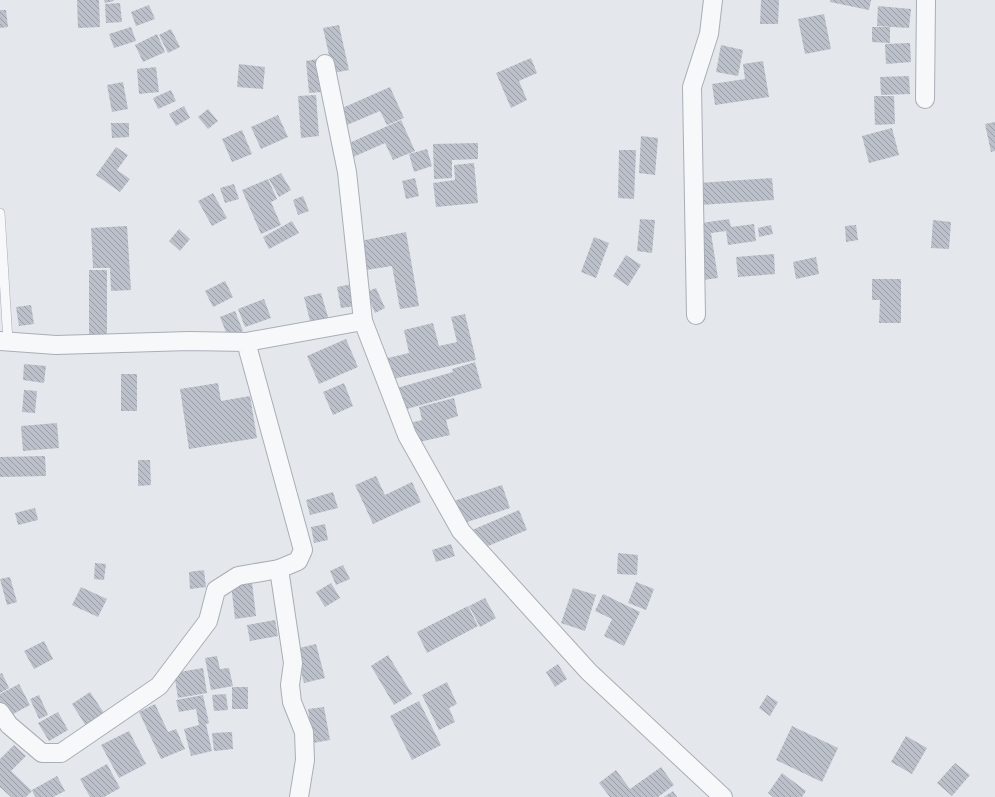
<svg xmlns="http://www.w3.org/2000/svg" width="995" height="797" viewBox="0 0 995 797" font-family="'Space Grotesk',sans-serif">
	<defs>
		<pattern id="building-back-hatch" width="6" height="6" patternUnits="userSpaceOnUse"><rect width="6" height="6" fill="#bbc0ca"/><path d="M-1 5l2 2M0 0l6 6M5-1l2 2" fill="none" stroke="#989da6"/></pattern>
	</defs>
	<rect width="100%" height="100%" fill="#e4e7ec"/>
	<!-- building -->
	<g fill="url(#building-back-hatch)">
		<polygon points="77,0 99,0 100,27 78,28"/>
		<polygon points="104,0 114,0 114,1 105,3"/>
		<polygon points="761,0 779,0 778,24 760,24"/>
		<polygon points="830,0 871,0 869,10 830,2"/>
		<polygon points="120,3 122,22 106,23 105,4"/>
		<polygon points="149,5 155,19 136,26 131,12"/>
		<polygon points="878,6 911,9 909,28 877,26"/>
		<polygon points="0,10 6,10 8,27 0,28"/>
		<polygon points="824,14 831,49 805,54 798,19"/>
		<polygon points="339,25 349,70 333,73 323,28"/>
		<polygon points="131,27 136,41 114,48 109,34"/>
		<polygon points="872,27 890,27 890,43 872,42"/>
		<polygon points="171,29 180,47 168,53 159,35"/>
		<polygon points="157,34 165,52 143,62 135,45"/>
		<polygon points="910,43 911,62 886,64 885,44"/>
		<polygon points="721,45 743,50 738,76 716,72"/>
		<polygon points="531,58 537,73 519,81 527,100 511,108 496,73"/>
		<polygon points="318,59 321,92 309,93 306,61"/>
		<polygon points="763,61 769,97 715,105 712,84 745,79 743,64"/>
		<polygon points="239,64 265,67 263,89 237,87"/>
		<polygon points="156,67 159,92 139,94 137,69"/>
		<polygon points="909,76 910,94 881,95 880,77"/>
		<polygon points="123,82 128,109 112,112 107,85"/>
		<polygon points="390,87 404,118 387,125 380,111 347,125 340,109"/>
		<polygon points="171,90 176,101 158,109 153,98"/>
		<polygon points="316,95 319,136 301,138 298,96"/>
		<polygon points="874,96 894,96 895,124 875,125"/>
		<polygon points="184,106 190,118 176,126 169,114"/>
		<polygon points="208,109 218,121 208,129 198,117"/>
		<polygon points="278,115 288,137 261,149 251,127"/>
		<polygon points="401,120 415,151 393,160 385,143 353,157 347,144"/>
		<polygon points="995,122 995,151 991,152 985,124"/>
		<polygon points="111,123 129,123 129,137 112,138"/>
		<polygon points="892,128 899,155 869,163 862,136"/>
		<polygon points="242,130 252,154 232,162 222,139"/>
		<polygon points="641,136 658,138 655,175 639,173"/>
		<polygon points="478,143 478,159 452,160 452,178 434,179 433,144"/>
		<polygon points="116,147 128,155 117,170 130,179 120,192 96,175"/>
		<polygon points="427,149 432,166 414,172 409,154"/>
		<polygon points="619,150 636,150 634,199 618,198"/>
		<polygon points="474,163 478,203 436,207 433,183 455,180 454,165"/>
		<polygon points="281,173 291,190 279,197 269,179"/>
		<polygon points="415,178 419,196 406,199 402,181"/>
		<polygon points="772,178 774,200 700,205 699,183"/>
		<polygon points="268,179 277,199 271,202 281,225 261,234 242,190"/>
		<polygon points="234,184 239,199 225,203 220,188"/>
		<polygon points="213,193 227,218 212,226 198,201"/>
		<polygon points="303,196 309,211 298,215 293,200"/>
		<polygon points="640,219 655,220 652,253 637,251"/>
		<polygon points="729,219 731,227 754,224 756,241 728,245 726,231 711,233 718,278 703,280 695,224"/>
		<polygon points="933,220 951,222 949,249 931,248"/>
		<polygon points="292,221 299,233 269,249 263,237"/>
		<polygon points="771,225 773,234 759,237 758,228"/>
		<polygon points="856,225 858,240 846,242 845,226"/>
		<polygon points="127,226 131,290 111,291 110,268 93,268 91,228"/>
		<polygon points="179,229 190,239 180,251 169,241"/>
		<polygon points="406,232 419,306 400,309 392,266 366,270 360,241"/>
		<polygon points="594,237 609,243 596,278 581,272"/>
		<polygon points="774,254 775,274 738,277 736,257"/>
		<polygon points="626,255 641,265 628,286 613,276"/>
		<polygon points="816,257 819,274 796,279 793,262"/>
		<polygon points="89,270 107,270 107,336 89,335"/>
		<polygon points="872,279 901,279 901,323 879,323 880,300 872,300"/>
		<polygon points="225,281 233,297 213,307 205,291"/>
		<polygon points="352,284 356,306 341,308 337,287"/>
		<polygon points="376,288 385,308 375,313 366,292"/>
		<polygon points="321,293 330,324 312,329 304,297"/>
		<polygon points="264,299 271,318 245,327 238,309"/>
		<polygon points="31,305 34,324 19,326 16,307"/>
		<polygon points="235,311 243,331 228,337 220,317"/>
		<polygon points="465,314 476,360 384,381 379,360 409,353 404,330 433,323 439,346 457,342 451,317"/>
		<polygon points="346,339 358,367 319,384 307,356"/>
		<polygon points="475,362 482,388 396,412 390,390 453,372 452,369"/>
		<polygon points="24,364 46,366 44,383 23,380"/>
		<rect x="121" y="374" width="16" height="37"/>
		<polygon points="218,383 221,401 250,396 257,438 189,449 180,389"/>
		<polygon points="344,383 353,406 333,415 323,392"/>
		<polygon points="24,390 37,391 35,413 22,412"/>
		<polygon points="454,398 458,416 446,420 450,435 406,445 401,425 422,420 419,407"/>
		<polygon points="57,423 59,448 23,451 21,426"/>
		<polygon points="45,456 46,476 0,477 0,457"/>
		<polygon points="138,460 150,460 151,485 138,486"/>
		<polygon points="376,476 385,495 412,482 421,502 373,524 355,485"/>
		<polygon points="502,485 510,508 455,526 448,503"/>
		<polygon points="333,492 338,508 310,515 306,500"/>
		<polygon points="35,508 38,520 18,525 15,513"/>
		<polygon points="519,510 527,530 471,553 463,534"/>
		<polygon points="325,524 328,540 314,543 311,527"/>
		<polygon points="451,544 455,556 436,562 432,550"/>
		<polygon points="618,553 638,555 637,575 617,574"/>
		<polygon points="95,563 106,564 104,580 94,579"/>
		<polygon points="343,565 350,579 336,585 330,571"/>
		<polygon points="204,570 206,587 190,589 189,572"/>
		<polygon points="10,577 17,602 7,605 0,579"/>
		<polygon points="252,582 256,616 235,619 231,584"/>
		<polygon points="636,582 654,589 646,610 628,603"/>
		<polygon points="331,583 340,598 325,607 316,592"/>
		<polygon points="81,587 107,599 98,617 72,605"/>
		<polygon points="573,588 596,595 585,631 561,623"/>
		<polygon points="603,594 640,612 624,646 604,636 612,619 595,611"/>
		<polygon points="485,598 496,618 480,627 469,606"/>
		<polygon points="468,606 478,626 427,653 417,632"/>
		<polygon points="275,620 278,636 250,641 247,625"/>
		<polygon points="44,641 53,659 34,669 24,651"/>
		<polygon points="316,644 325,678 304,683 295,649"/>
		<polygon points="388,655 412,694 394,705 371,666"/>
		<polygon points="217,656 220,669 229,668 233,686 211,690 205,658"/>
		<polygon points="558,664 567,679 555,687 546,672"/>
		<polygon points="203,668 207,693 178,698 174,673"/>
		<polygon points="2,673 9,688 0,693 0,674"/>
		<polygon points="447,682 457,704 449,708 455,722 439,730 422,695"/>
		<polygon points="19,684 30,705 4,719 0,711 0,694"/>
		<rect x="232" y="687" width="16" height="22"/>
		<polygon points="90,692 110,722 91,734 72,704"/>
		<polygon points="226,694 228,710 214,711 212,695"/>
		<polygon points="39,695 48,715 39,719 30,699"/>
		<polygon points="203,695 209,723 206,724 212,751 191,756 184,729 199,725 196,709 179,712 176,700"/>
		<polygon points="767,695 778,702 770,716 759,708"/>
		<polygon points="419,701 441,745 412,760 390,716"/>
		<polygon points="155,704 168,732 176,729 185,749 161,759 139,712"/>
		<polygon points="324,707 330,740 313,743 308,709"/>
		<polygon points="58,712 68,730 49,741 38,723"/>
		<polygon points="792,726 838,748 822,782 776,760"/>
		<polygon points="129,731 146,764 119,778 101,745"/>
		<polygon points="232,732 233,749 214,751 212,733"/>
		<polygon points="906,736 927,748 912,774 891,762"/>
		<polygon points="14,745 26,756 11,771 32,791 26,797 11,797 0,787 0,759"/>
		<polygon points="955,763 970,775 952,796 937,783"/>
		<polygon points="107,764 120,788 104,797 90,797 80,779"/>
		<polygon points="661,767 674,785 658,797 610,797 599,783 616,770 630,789"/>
		<polygon points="782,773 806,791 802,797 773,797 768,793"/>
		<polygon points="57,776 65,791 53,797 35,797 32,790"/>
		<polygon points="673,791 677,797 664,797"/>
	</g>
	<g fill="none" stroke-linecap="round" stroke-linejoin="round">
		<!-- service casing -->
		<g stroke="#a9aeb7" stroke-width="10">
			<polyline id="service" points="0,213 8,341"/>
		</g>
		<!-- minor casing -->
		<g stroke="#a9aeb7" stroke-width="20">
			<g id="minor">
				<polyline points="325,64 347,172 363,321 407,435 461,531 589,672 723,797"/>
				<polyline points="925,99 926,0"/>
				<polyline points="696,315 692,87 709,34 713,0"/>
				<polyline points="0,341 56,345 189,341 246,342 303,550 298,561 279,569 293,663 290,685 292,702 304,732 305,760 299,797"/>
				<polyline points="246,342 363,321"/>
				<polyline points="0,712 9,725 42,753 61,753 159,686 208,621 216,590 238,576 279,569"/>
			</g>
		</g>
		<!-- service -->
		<use href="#service" stroke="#f7f8fa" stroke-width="9"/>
		<!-- minor -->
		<use href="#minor" stroke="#f7f8fa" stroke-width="18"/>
	</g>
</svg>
